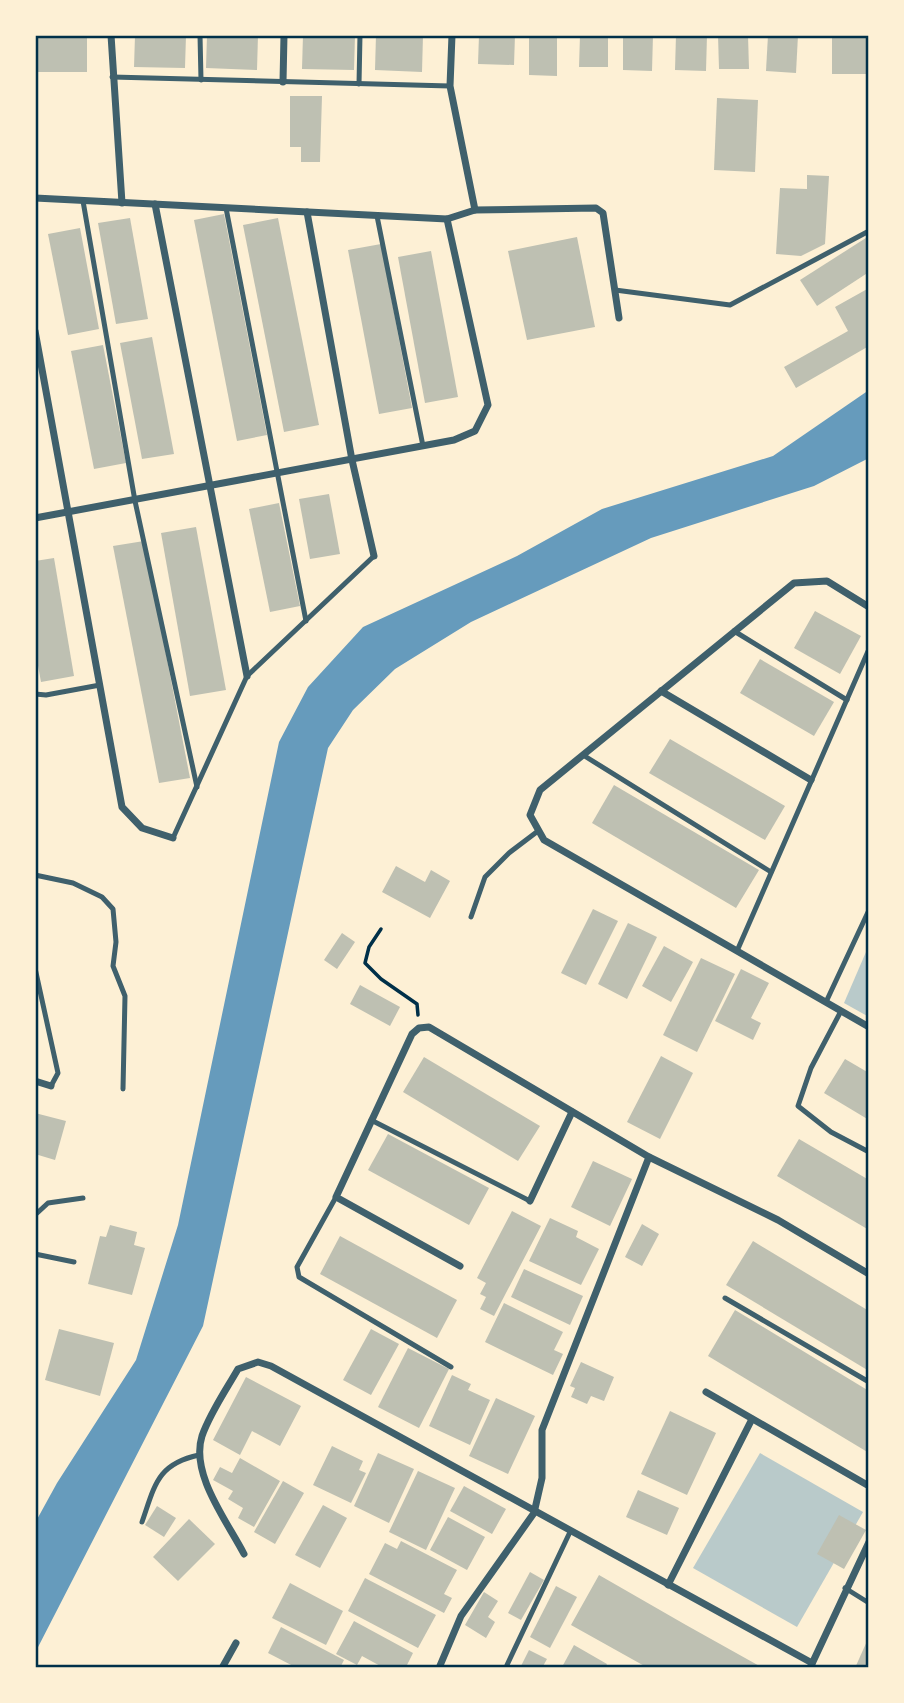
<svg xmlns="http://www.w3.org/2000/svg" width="904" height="1703" viewBox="0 0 904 1703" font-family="Cabin,sans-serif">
	<rect width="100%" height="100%" fill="#fdf0d5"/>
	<!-- green -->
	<g fill="#b9caca">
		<polygon points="869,945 869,1017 844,1003"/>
		<polygon points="760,1453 863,1512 797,1627 693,1568"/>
	</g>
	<!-- water -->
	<polygon fill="#669bbc" points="869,390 869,458 814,486 651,538 471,622 395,669 353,710 328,748 203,1326 35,1653 35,1523 57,1483 136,1360 178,1225 279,742 308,687 363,627 517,556 602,509 773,456"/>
	<!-- building -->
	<g fill="#bec0b2">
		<rect x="35" y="35" width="52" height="37"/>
		<polygon points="135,35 186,35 185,68 134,67"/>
		<polygon points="207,35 258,35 257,70 206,68"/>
		<polygon points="303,35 355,35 354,70 302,69"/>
		<polygon points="376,35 423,35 422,72 375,70"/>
		<polygon points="479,35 515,35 514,65 478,64"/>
		<polygon points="529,35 557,35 557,76 529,75"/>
		<polygon points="580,35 608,35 608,67 579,67"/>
		<polygon points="623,35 653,35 652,71 623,70"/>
		<polygon points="676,35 707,35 706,71 675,70"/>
		<polygon points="718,35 748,35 749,69 719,69"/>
		<polygon points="768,35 798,35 796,73 766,71"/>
		<rect x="832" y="35" width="37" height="39"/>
		<polygon points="290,96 322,96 320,162 301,162 301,147 290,147"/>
		<polygon points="717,98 758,100 755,172 714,170"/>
		<polygon points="807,175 829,176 825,244 801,256 776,254 780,188 807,189"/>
		<polygon points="224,214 267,435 237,441 194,220"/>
		<polygon points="130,218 148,319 116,324 98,223"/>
		<polygon points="278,218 319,425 284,432 243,225"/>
		<polygon points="80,228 99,329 68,335 48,234"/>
		<polygon points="869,236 869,272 817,306 800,280"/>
		<polygon points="577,237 595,327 527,340 508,251"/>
		<polygon points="381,244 412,408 379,414 348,250"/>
		<polygon points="431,251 458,397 425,403 398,257"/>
		<polygon points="869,288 869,346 796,388 784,367 848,331 835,307"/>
		<polygon points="152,337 174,454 142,459 120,343"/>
		<polygon points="103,345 126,463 94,469 71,351"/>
		<polygon points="329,494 340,554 310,559 299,499"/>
		<polygon points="279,503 300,606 270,612 249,509"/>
		<polygon points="196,527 226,690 190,696 161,533"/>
		<polygon points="144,541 190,778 159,783 113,546"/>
		<polygon points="54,558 74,676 41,682 35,649 35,561"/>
		<polygon points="815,611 861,636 840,674 794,648"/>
		<polygon points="760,659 834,702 814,736 740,693"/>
		<polygon points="670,739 785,806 765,840 649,773"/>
		<polygon points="614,785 759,870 736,908 592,823"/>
		<polygon points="396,866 425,882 431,870 450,881 430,918 382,892"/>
		<polygon points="593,909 618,921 586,985 561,973"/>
		<polygon points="628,923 657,937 627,999 598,984"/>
		<polygon points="342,933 355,942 337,969 324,960"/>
		<polygon points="664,946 693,962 671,1002 642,986"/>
		<polygon points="701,958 735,974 697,1052 663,1035"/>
		<polygon points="741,969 769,983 751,1018 761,1023 753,1040 715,1021"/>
		<polygon points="360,985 400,1007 390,1026 350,1004"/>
		<polygon points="661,1056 693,1073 660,1139 627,1122"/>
		<polygon points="424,1057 540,1126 518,1161 403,1092"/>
		<polygon points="845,1059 869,1073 869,1120 824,1093"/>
		<polygon points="35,1113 66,1121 55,1160 35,1154"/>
		<polygon points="388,1134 489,1188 469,1225 368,1170"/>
		<polygon points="799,1139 869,1180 869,1230 777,1176"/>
		<polygon points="593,1161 632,1179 610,1226 571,1207"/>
		<polygon points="512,1211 541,1226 494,1316 480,1309 486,1297 480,1294 486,1283 477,1278"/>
		<polygon points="550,1218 578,1231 576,1237 599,1249 581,1285 529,1261"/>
		<polygon points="642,1224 659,1234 642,1266 625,1257"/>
		<polygon points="110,1225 137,1232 134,1245 145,1248 132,1295 88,1284 100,1236 106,1237"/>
		<polygon points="340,1236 457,1300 437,1338 320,1274"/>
		<polygon points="753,1241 869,1311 869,1371 726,1285"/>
		<polygon points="524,1269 583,1296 570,1325 511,1297"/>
		<polygon points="504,1303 563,1332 554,1350 563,1354 553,1375 485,1342"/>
		<polygon points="735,1310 869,1391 869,1453 708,1356"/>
		<polygon points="59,1329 114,1343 100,1396 45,1380"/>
		<polygon points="371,1329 399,1344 371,1395 343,1380"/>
		<polygon points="408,1348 449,1369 419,1428 378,1407"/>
		<polygon points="581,1362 614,1377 604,1401 591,1396 587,1404 571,1397 575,1388 570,1386"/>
		<polygon points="452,1375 471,1384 468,1390 490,1400 470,1445 429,1426"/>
		<polygon points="246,1377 301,1406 280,1446 252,1431 240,1455 213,1440"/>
		<polygon points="496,1398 535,1416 508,1474 469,1456"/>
		<polygon points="670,1411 716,1433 687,1495 641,1474"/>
		<polygon points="332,1446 363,1461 359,1470 366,1473 351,1503 313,1485"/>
		<polygon points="378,1453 414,1469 389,1523 354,1506"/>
		<polygon points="240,1458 280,1481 254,1527 238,1518 243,1508 228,1499 233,1491 213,1480 220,1467 232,1473"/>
		<polygon points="418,1471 455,1488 426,1550 389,1532"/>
		<polygon points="283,1481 304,1493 275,1544 254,1532"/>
		<polygon points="464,1486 506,1509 492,1534 450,1511"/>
		<polygon points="638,1490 679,1508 667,1535 626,1517"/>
		<polygon points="323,1505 347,1518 320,1568 295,1555"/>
		<polygon points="157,1506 176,1518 164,1537 145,1525"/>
		<polygon points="839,1515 866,1530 844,1569 817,1554"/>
		<polygon points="448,1517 485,1537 467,1570 430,1550"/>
		<polygon points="189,1519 215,1544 178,1581 153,1557"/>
		<polygon points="401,1541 457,1570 444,1594 452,1598 444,1613 369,1574 385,1543 397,1549"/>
		<polygon points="530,1572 544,1580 521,1620 508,1613"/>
		<polygon points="599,1575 686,1625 763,1668 648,1668 571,1625"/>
		<polygon points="365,1578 436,1615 418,1648 348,1611"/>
		<polygon points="290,1583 343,1611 326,1645 272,1618"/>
		<polygon points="556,1586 577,1597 550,1648 530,1637"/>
		<polygon points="484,1592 498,1601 488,1617 495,1622 486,1638 465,1625"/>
		<polygon points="354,1621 413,1653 407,1665 412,1668 384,1668 362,1656 357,1665 336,1654"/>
		<polygon points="281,1627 344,1660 340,1668 297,1668 268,1653"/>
		<polygon points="869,1637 869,1668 855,1668 863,1650"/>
		<polygon points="574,1645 607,1664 605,1668 562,1667"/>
		<polygon points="529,1650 547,1659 542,1668 520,1668"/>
	</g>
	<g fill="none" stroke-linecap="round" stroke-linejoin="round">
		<!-- path -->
		<polyline stroke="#003049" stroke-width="3.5" points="381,929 369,947 365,963 381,979 417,1004 418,1015"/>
		<!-- service -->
		<g stroke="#3f606c" stroke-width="5">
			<polyline points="200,35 201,80"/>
			<polyline points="112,77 450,86"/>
			<polyline points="359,84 360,35"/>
			<polyline points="83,201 135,501 197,787"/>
			<polyline points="226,208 306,621"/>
			<polyline points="377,216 423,446"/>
			<polyline points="615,290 730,305 869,231"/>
			<polyline points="734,631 847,700"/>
			<polyline points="35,694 46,695 100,685"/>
			<polyline points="583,755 771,872"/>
			<polyline points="173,838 247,676 374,556"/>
			<polyline points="35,875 73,883 102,897 113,909 116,942 113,966 125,996 123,1089"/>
			<polyline points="471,917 485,877 509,853 538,831"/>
			<polyline points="737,951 869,649"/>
			<polyline points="35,968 58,1073 51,1086"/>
			<polyline points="826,1002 869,910"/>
			<polyline points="841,1011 811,1068 798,1106 831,1132 869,1152"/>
			<polyline points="371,1120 530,1201"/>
			<polyline points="336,1197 297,1267 299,1277 451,1367"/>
			<polyline points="35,1215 48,1203 83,1198"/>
			<polyline points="35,1254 74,1262"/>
			<polyline points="725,1298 869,1382"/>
			<path d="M142 1522C155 1485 157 1464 199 1455"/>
			<polyline points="845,1588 869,1603"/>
			<polyline points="507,1665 570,1532"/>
		</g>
		<!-- minor -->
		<g stroke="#3f606c" stroke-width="7">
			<polyline points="111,35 122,203"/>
			<polyline points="452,35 450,86 475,210"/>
			<polyline points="283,82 284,35"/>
			<polyline points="35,198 447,219 475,210 596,208 603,213 619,318"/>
			<polyline points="155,204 247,676"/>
			<polyline points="307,212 352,460 374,556"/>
			<polyline points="35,331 122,807 142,828 173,838"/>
			<polyline points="35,518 454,440 475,431 488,405 447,219"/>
			<polyline points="869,607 827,581 794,583 540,790 530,815 544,840 869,1027"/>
			<polyline points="661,691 811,780"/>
			<polyline points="35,1081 51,1086"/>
			<polyline points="530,1201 572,1112"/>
			<polyline points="460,1266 336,1197 412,1034 419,1028 429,1027 649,1157 778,1220 869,1274"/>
			<polyline points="706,1392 869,1486"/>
			<path d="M244 1554C227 1521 190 1474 202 1436 210 1413 226 1390 238 1369L258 1362 271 1366 812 1663"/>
			<polyline points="668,1585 752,1419"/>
			<polyline points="222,1668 236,1643"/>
			<polyline points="439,1668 461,1616 534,1513 542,1478 542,1430 649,1157"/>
			<polyline points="810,1668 869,1542"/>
		</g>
	</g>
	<!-- border -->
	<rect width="904" height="1703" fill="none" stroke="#fdf0d5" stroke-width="74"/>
	<rect x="37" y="37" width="830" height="1629" fill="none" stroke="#003049" stroke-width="2.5"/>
</svg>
